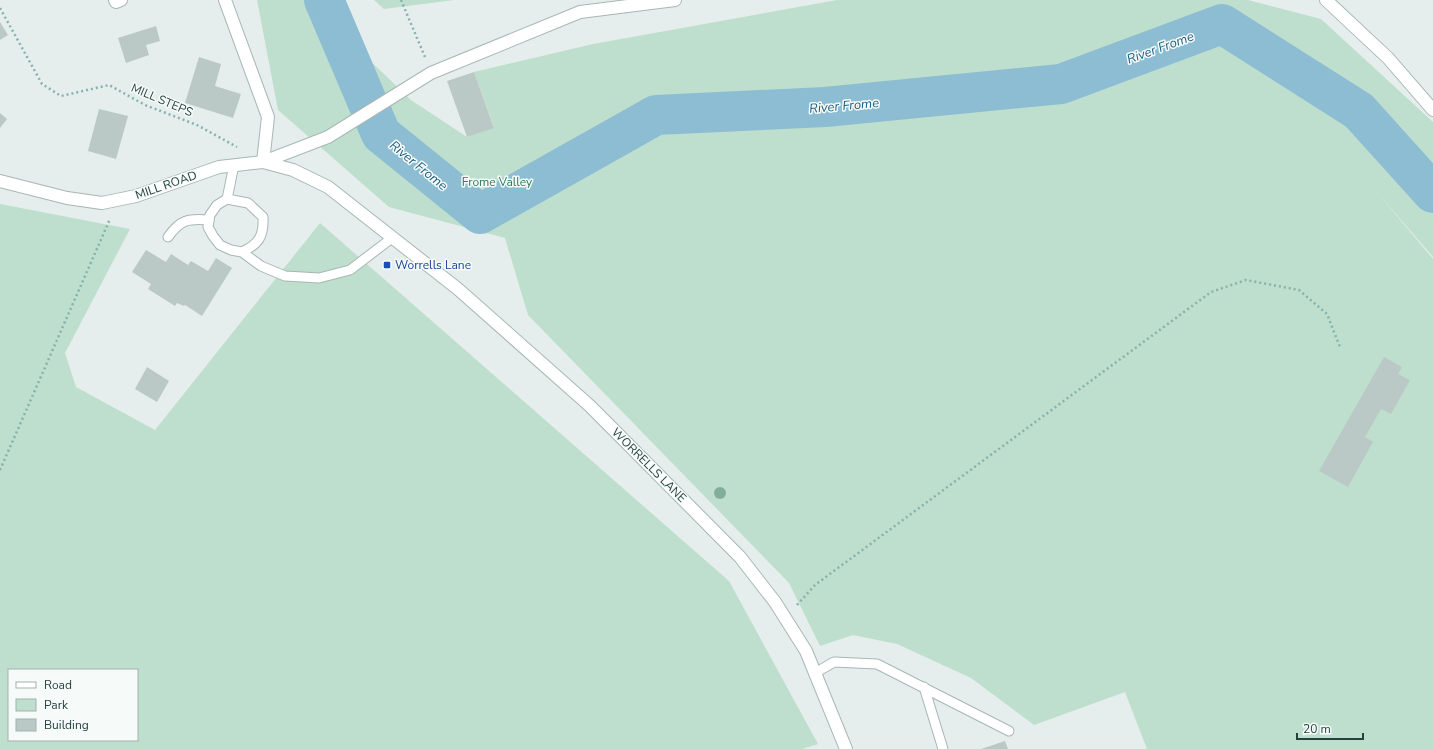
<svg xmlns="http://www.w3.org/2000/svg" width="1433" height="749" viewBox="0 0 1433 749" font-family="'Nunito Sans',sans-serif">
	<rect width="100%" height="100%" fill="#e5eeec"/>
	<!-- green -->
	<g fill="#bedfcd" fill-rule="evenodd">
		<polygon points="257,0 307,0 411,100 467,137 494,127 474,72 593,44 837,0 1248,0 1321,19 1433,122 1433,257 1376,191 1433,259 1433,749 1147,749 1125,692 1034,725 971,678 897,644 853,635 820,646 789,583 528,315 505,238 389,207 278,110"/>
		<polygon points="374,0 454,0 384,9"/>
		<path d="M0 204 130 229 65 353 76 387 155 430 320 223 729 581 818 744 802 749H0ZM9 670H137V740H9Z"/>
	</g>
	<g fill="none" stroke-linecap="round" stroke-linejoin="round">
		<!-- river -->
		<polyline stroke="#8dbdd3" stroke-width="40" points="324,0 381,134 480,214 656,115 825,107 1061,84 1222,24 1359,111 1433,193"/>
	</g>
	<!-- building -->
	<g fill="#bac9c5">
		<polygon points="0,22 8,35 0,40"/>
		<polygon points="156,26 160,41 146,45 149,55 126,63 118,38"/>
		<polygon points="199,57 221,64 215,86 241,94 233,118 185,103"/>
		<polygon points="474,72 494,128 467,137 447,81"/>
		<polygon points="99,109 128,116 116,159 88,151"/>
		<polygon points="0,113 7,119 0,128"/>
		<polygon points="146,250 166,262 171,254 188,265 191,261 208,271 216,258 232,268 202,316 185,305 184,306 177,303 175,306 148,289 151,284 132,272"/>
		<polygon points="1384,357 1402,367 1398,374 1410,380 1391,414 1381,409 1365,437 1373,442 1348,487 1319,471"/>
		<polygon points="147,367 169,381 157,402 135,389"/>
		<polygon points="1005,741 1008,749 981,749"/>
	</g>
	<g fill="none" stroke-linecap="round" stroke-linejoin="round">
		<!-- service casing -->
		<g stroke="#a7b7b4" stroke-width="11">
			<g id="service">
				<polyline points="227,199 234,165"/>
				<path d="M168 237C180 220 188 218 209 220"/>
				<path d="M242 252C259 244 264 236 263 217L248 203 227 199 217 205 210 215 208 227 213 236 220 245 231 250 242 252 261 266 285 276 319 278 350 270 392 238"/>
				<polyline points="815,673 834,662 877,664 1009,731"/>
				<polyline points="924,687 943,749"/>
			</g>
		</g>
		<!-- minor casing -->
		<g stroke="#a7b7b4" stroke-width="14">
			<g id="minor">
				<polyline points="115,0 116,2 121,0"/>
				<polyline points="225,0 268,117 263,162 293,170 328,187 458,289 590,406 740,557 775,602 806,651 846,749"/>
				<polyline points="1326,0 1388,58 1433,110"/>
				<polyline points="0,181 67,198 102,203 136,196 219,167 263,162 328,137 431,73 580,12 675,0"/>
			</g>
		</g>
		<!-- path -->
		<g stroke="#85b2ab" stroke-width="2.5" stroke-dasharray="2 3" stroke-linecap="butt">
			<polyline points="401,0 425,57"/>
			<polyline points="0,8 42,84 61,96 109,85 145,105 197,125 237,147"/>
			<polyline points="0,470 110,219"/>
			<polyline points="797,605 815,585 1211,292 1246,280 1299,290 1327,314 1340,347"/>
		</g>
		<!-- service -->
		<use href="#service" stroke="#fff" stroke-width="9"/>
		<!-- minor -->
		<use href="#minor" stroke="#fff" stroke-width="12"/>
	</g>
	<!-- trees -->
	<circle fill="#80ae9a" cx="720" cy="493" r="6"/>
	<!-- markers -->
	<rect fill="#1a4fb4" stroke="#f6fbf9" stroke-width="1.5" x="383" y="261" width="8" height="8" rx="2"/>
	<g text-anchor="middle" stroke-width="3" stroke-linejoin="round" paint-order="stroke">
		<!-- street labels -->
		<g font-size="12" fill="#24413e" stroke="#f6fbf9">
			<text transform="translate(162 100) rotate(23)" y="4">MILL STEPS</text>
			<text transform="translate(166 185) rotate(-19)" y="4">MILL ROAD</text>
			<text transform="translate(649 465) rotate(45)" y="4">WORRELLS LANE</text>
		</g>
		<!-- park labels -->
		<g font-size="12" fill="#2d7957" stroke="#f6fbf9">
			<text x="497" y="186">Frome Valley</text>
		</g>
		<!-- transit labels -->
		<g font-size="12" fill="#164399" stroke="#f6fbf9" text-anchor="start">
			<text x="395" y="269">Worrells Lane</text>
		</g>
		<!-- water labels -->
		<g font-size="13" font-style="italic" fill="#1c5e7e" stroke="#f6fbf9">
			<text transform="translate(1160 47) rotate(-20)" y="5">River Frome</text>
			<text transform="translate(844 105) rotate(-5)" y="5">River Frome</text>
			<text transform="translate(419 165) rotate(39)" y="5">River Frome</text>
		</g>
	</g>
	<!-- legend -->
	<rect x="8" y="669" width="130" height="72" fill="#f6fbf9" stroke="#a2b1ae"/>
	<rect x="16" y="682" width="20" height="6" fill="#ffffff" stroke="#a2b1ae"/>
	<text x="44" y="689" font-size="12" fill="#24413e">Road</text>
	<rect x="16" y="699" width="20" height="12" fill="#bedfcd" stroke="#a2b1ae"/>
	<text x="44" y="709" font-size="12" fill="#24413e">Park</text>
	<rect x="16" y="719" width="20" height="12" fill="#bac9c5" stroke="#a2b1ae"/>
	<text x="44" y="729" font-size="12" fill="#24413e">Building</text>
	<!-- scale -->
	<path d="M1297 733v6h66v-6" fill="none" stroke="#24413e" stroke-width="2"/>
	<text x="1303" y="733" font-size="12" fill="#24413e" stroke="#f6fbf9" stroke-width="3" paint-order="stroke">20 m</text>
</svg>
